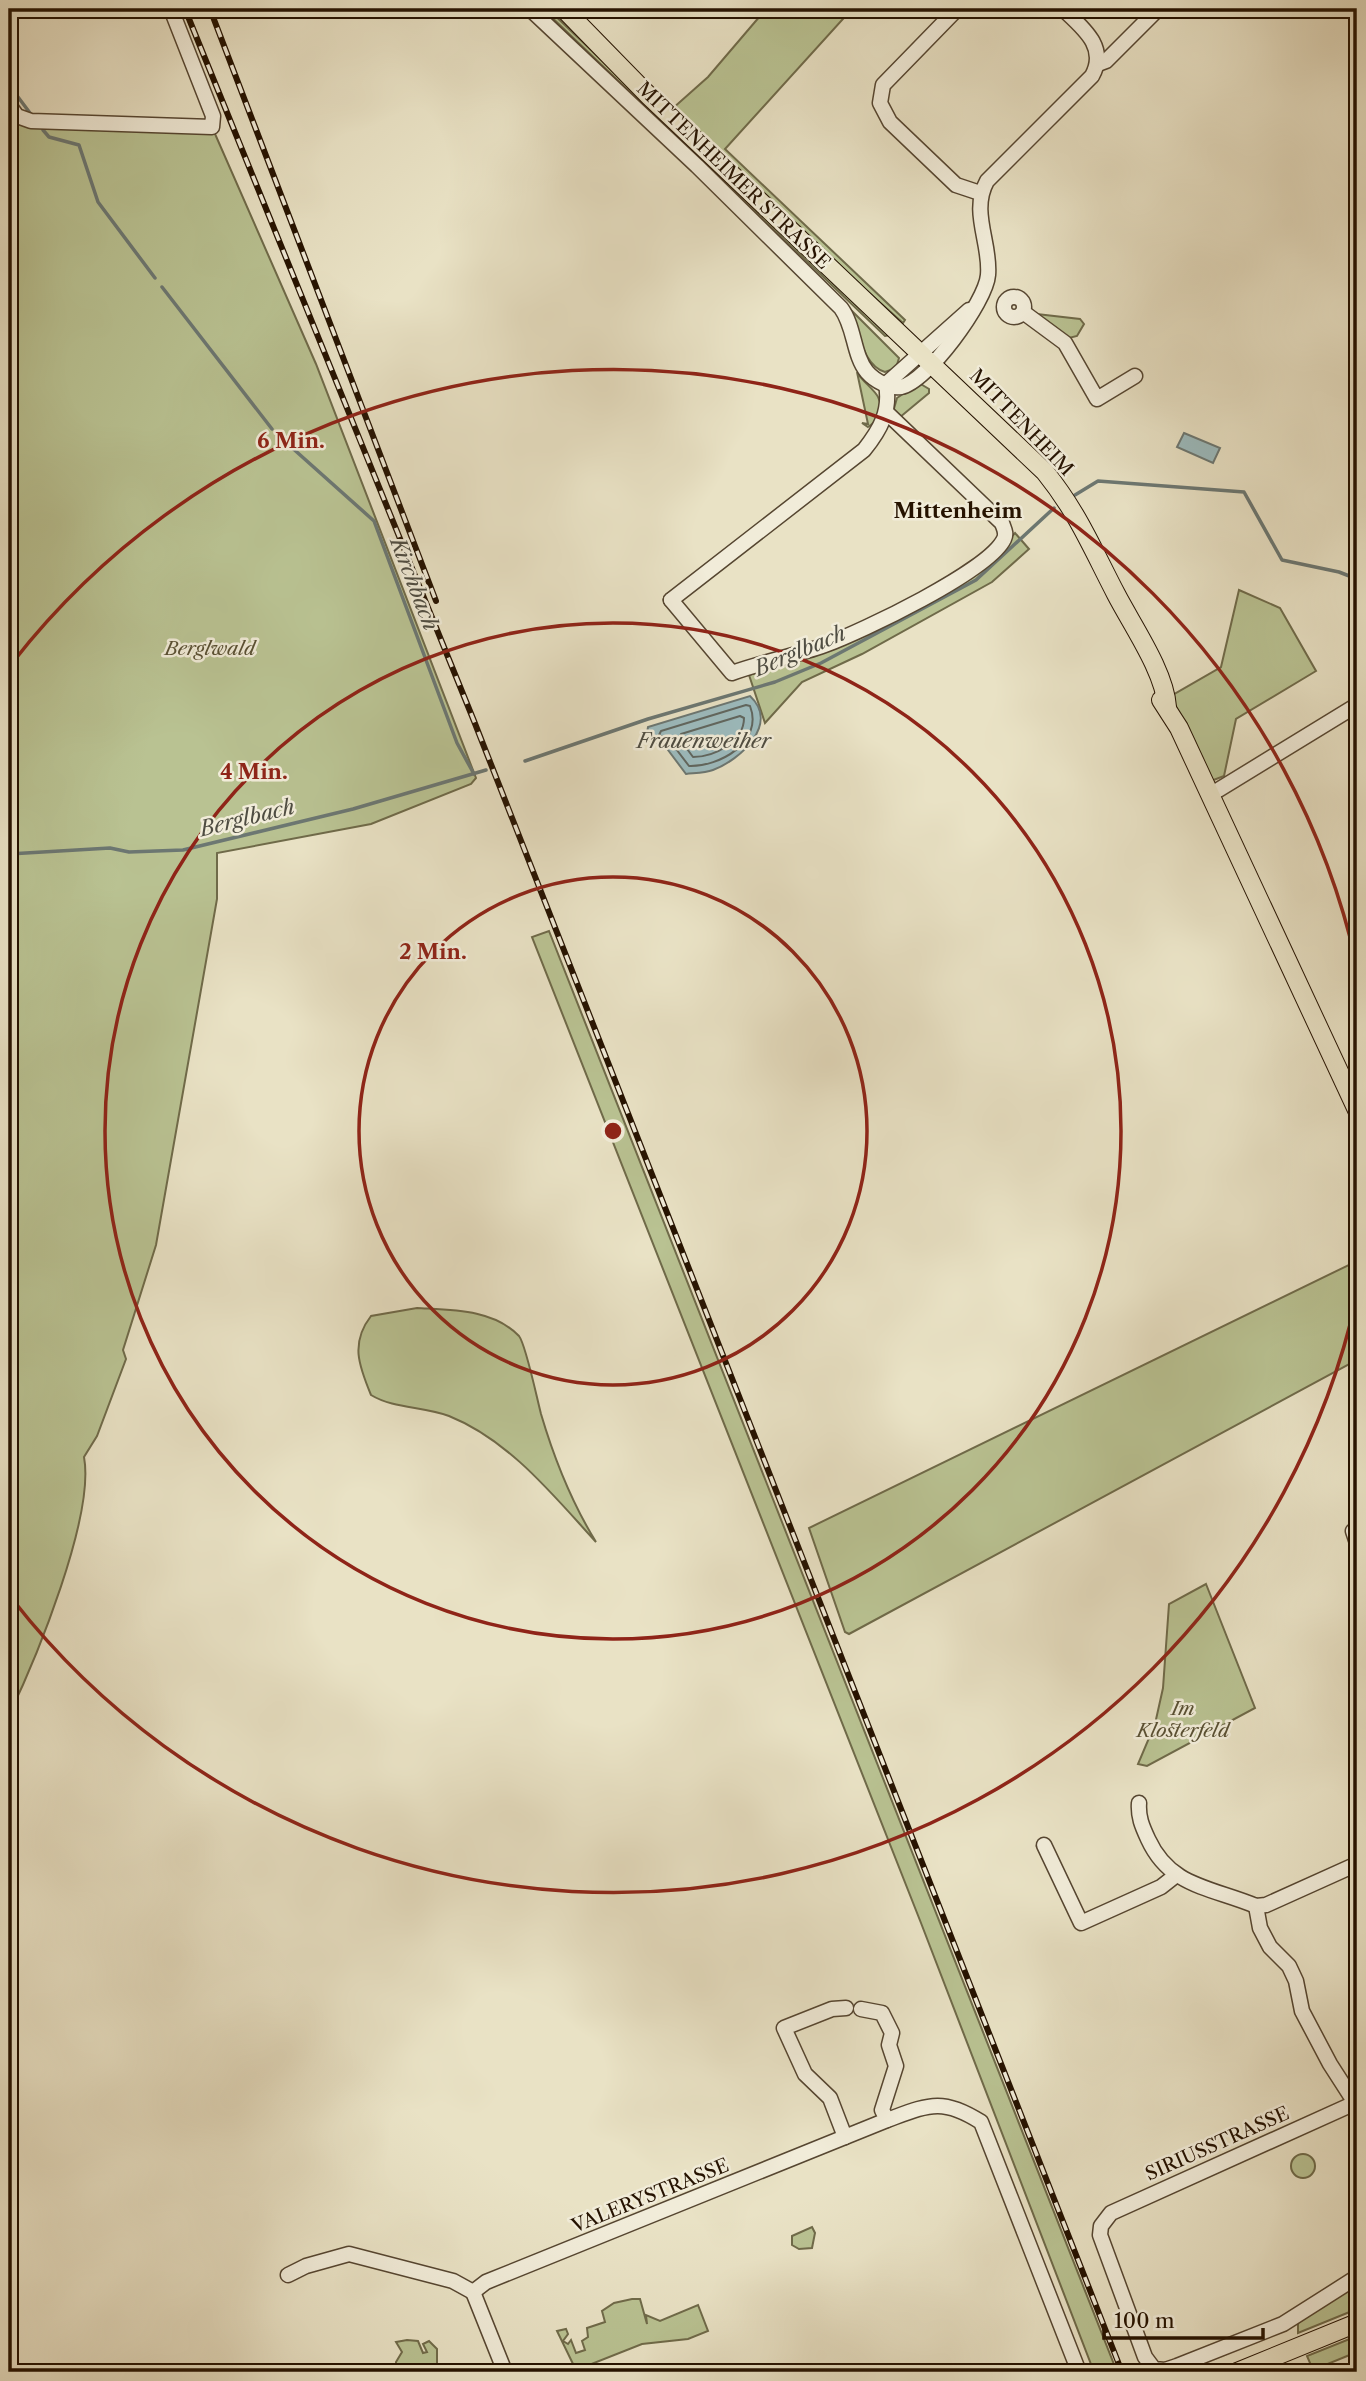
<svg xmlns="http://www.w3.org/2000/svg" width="1366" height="2381" viewBox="0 0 1366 2381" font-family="'Libre Caslon Text',serif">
	<rect width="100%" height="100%" fill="#e9e2c5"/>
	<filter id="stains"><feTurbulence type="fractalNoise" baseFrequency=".00286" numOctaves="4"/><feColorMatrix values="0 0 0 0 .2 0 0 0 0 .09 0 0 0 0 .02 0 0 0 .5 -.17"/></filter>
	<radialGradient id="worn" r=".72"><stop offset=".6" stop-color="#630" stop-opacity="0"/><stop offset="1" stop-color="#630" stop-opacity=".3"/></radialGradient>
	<!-- green -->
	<g fill="#b9c292" stroke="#6f6a49" stroke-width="2">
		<polygon points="543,9 548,9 891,335 885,336"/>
		<polygon points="766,9 852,9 725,149 905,320 903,323 787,220 672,109 708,77"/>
		<path d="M32 121 212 127 316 364 476 778 471 784 371 824 217 853V899L156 1245 123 1350 126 1359 97 1436 84 1457C95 1516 36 1659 9 1715V124Z"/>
		<path d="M848 307 899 358 896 368 885 372C860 364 860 327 848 307Z"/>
		<polygon points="1028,313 1080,319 1084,324 1077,336 1069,338"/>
		<path d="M857 372C865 387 887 394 878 414 875 420 875 423 868 427L862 423 868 424Z"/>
		<polygon points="919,383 929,389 929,393 899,418 893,412 897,398"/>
		<polygon points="1015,533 1029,549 992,582 862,654 802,682 765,723 749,675 801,658 992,558"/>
		<polygon points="1239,590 1280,608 1316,671 1236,719 1224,776 1211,781 1171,696 1221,667"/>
		<polygon points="549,931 1117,2372 1094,2372 921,1923 532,937"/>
		<polygon points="1357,1261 1357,1360 849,1634 845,1632 809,1528"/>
		<path d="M417 1308C451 1310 493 1309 519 1336 526 1345 537 1399 541 1414 554 1458 572 1503 596 1542 553 1495 509 1440 449 1416 424 1406 394 1409 371 1395 359 1366 350 1343 371 1316Z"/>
		<polygon points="1206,1584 1255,1708 1147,1766 1138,1764 1155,1724 1163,1688 1169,1604"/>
		<circle cx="1303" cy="2166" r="12"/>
		<polygon points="812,2227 815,2233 812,2248 799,2249 792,2245 792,2236"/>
		<polygon points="1357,2284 1357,2309 1298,2333 1298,2323"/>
		<polygon points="632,2299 640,2299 647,2324 646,2315 660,2321 698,2305 708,2331 688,2339 642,2344 584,2367 574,2366 557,2331 566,2329 568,2334 563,2341 568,2344 571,2340 576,2353 585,2350 582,2341 588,2337 587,2328 605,2322 602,2311 614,2303"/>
		<polygon points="1357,2336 1357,2352 1313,2370 1307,2356"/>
		<polygon points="407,2340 418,2341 423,2353 427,2352 423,2344 429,2341 437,2349 437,2366 427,2372 396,2372 396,2362 402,2352 396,2342"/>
	</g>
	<!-- water -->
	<g fill="#9cbbbe" stroke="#6c7772" stroke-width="2">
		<polygon points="1184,433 1220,448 1213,463 1177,447"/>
		<path d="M750 696C780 724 740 760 713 770 705 773 695 773 686 774L665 746 646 739 648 727Z"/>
	</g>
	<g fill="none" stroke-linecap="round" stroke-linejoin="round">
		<!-- shore -->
		<g stroke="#60665f" stroke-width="2">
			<path d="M746 705 750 706C764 742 719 767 689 766L670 741 659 735 661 731Z"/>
			<path d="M740 716 744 718C744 742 714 757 693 757L679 738 681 734Z"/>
		</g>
		<!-- stream -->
		<g stroke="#6c7772" stroke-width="3.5">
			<polyline points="9,85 30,113"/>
			<polyline points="43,130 49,137 79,145 98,202 155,278"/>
			<polyline points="162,287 272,429"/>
			<polyline points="280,437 374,521 457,743 474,774"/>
			<polyline points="1075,495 1098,481 1244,492 1282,560 1339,572 1357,579"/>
			<polyline points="525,761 648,719 775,682 821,663 976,580 1054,508"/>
			<polyline points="9,854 110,848 129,852 183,850 353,809 486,770"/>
		</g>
		<!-- minor casing -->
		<g stroke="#564631" stroke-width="17">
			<g id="minor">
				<path d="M530 9 697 166 841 308C855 327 853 355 867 372 875 381 890 389 901 387 927 382 986 302 988 275 991 243 970 212 987 181L1092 76C1108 47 1083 28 1063 9"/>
				<polyline points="957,9 883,85 880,103 890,122 956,185 980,193"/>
				<polyline points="1098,64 1106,61 1158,9"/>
				<polyline points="9,105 17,116 31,121 212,127 213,116 171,9"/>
				<circle cx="1014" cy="307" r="10"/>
				<polyline points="1023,312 1065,343 1097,399 1135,376"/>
				<polyline points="886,384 969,310"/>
				<path d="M671 600 732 673C762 662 795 656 825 645 861 632 989 571 1004 539 1007 533 1004 529 1002 523L886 412"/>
				<path d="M671 600 864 450C880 430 891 411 886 384"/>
				<polyline points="1210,795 1357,705"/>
				<polyline points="1353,1531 1357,1543"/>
				<path d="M1139 1803C1138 1817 1142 1826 1148 1839 1170 1887 1210 1887 1256 1906L1266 1905 1357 1864"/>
				<polyline points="1044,1845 1081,1923 1161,1887 1175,1876"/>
				<polyline points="1256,1906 1260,1928 1270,1947 1289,1966 1296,1981 1302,2011 1330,2064 1357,2106"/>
				<polyline points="861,2009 882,2013 892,2033 889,2045 896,2066 882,2110 887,2120"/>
				<polyline points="1355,2103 1111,2213 1101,2226 1100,2235 1145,2357 1154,2369 1165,2370 1177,2366 1283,2324 1357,2277"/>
				<polyline points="845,2137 830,2098 805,2074 784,2028 832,2009 846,2008"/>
				<polyline points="288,2275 306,2266 349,2254 453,2281 473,2292"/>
				<path d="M473 2292 486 2282 887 2120C928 2105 942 2097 981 2122L1079 2372"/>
				<polyline points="473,2292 505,2372"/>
			</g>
		</g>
		<!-- major casing -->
		<g stroke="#251200" stroke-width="20">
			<g id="major">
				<path d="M564 9 649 96 1045 472C1078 513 1092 548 1116 594 1132 625 1165 672 1167 707"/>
				<polyline points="1161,700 1179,728 1357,1110"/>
				<polyline points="1237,2372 1357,2323"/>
			</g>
		</g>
		<!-- minor -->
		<use href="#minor" stroke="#f1ecd9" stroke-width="14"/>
		<!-- major -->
		<use href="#major" stroke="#e9e2c5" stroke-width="18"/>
		<!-- rail casing -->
		<g stroke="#251200" stroke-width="6">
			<g id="rail">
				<polyline points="185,9 474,721 1122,2372"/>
				<polyline points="210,9 436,601"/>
			</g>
		</g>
		<!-- rail -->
		<use href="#rail" stroke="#f1ecd9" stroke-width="3.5" stroke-dasharray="10" stroke-linecap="butt"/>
	</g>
	<!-- distance rings -->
	<g fill="none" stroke="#8f2418" stroke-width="3.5">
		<circle cx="613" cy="1131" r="254"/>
		<circle cx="613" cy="1131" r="508"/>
		<path d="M1357 1296A762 762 0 0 1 13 1600M13 662A762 762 0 0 1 1357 966"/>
	</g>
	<g text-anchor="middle" stroke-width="5" stroke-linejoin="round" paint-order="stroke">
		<!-- street labels -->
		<g font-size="19" fill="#251200" stroke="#f1ecd9">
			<text transform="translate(734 175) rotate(44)" y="7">MITTENHEIMER STRASSE</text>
			<text transform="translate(1022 422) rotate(46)" y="7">MITTENHEIM</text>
			<text transform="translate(1217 2143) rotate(-24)" y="7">SIRIUSSTRASSE</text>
			<text transform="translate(650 2195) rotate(-22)" y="7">VALERYSTRASSE</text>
		</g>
		<!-- park labels -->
		<g font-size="19" font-style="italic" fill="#595033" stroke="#f1ecd9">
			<text x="210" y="655">Berglwald</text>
			<text x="1183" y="1715">Im<tspan x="1183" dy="22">Klosterfeld</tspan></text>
		</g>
		<!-- neighbourhood labels -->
		<g font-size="21" font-weight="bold" fill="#251200" stroke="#f1ecd9">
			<text x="958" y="518">Mittenheim</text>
		</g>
		<!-- water labels -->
		<g font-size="21" font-style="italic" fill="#4f4d42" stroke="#f1ecd9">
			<text transform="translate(414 584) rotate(69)" y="7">Kirchbach</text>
			<text transform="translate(800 651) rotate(-23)" y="7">Berglbach</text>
			<text x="704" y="748">Frauenweiher</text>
			<text transform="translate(247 818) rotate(-14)" y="7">Berglbach</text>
		</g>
	</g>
	<circle cx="613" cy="1131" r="10" fill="#8f2418" stroke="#f1ecd9" stroke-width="3.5"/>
	<g font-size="21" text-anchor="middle" font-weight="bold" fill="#8f2418" stroke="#f1ecd9" stroke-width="5" stroke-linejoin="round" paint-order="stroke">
		<text x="291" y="448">6 Min.</text>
		<text x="254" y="779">4 Min.</text>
		<text x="433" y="959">2 Min.</text>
	</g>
	<!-- margin -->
	<rect width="1366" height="2381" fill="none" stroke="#e9e2c5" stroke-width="35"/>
	<rect x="10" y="10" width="1345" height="2360" fill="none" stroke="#251200" stroke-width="3.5"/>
	<rect x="18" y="18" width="1331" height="2346" fill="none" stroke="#251200" stroke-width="2"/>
	<!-- scale -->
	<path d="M1104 2328v10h159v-10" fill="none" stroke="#251200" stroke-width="3.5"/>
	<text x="1114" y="2328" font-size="21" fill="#251200" stroke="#f1ecd9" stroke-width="5" paint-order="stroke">100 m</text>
	<rect width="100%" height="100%" filter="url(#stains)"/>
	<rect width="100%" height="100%" fill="url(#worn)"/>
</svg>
